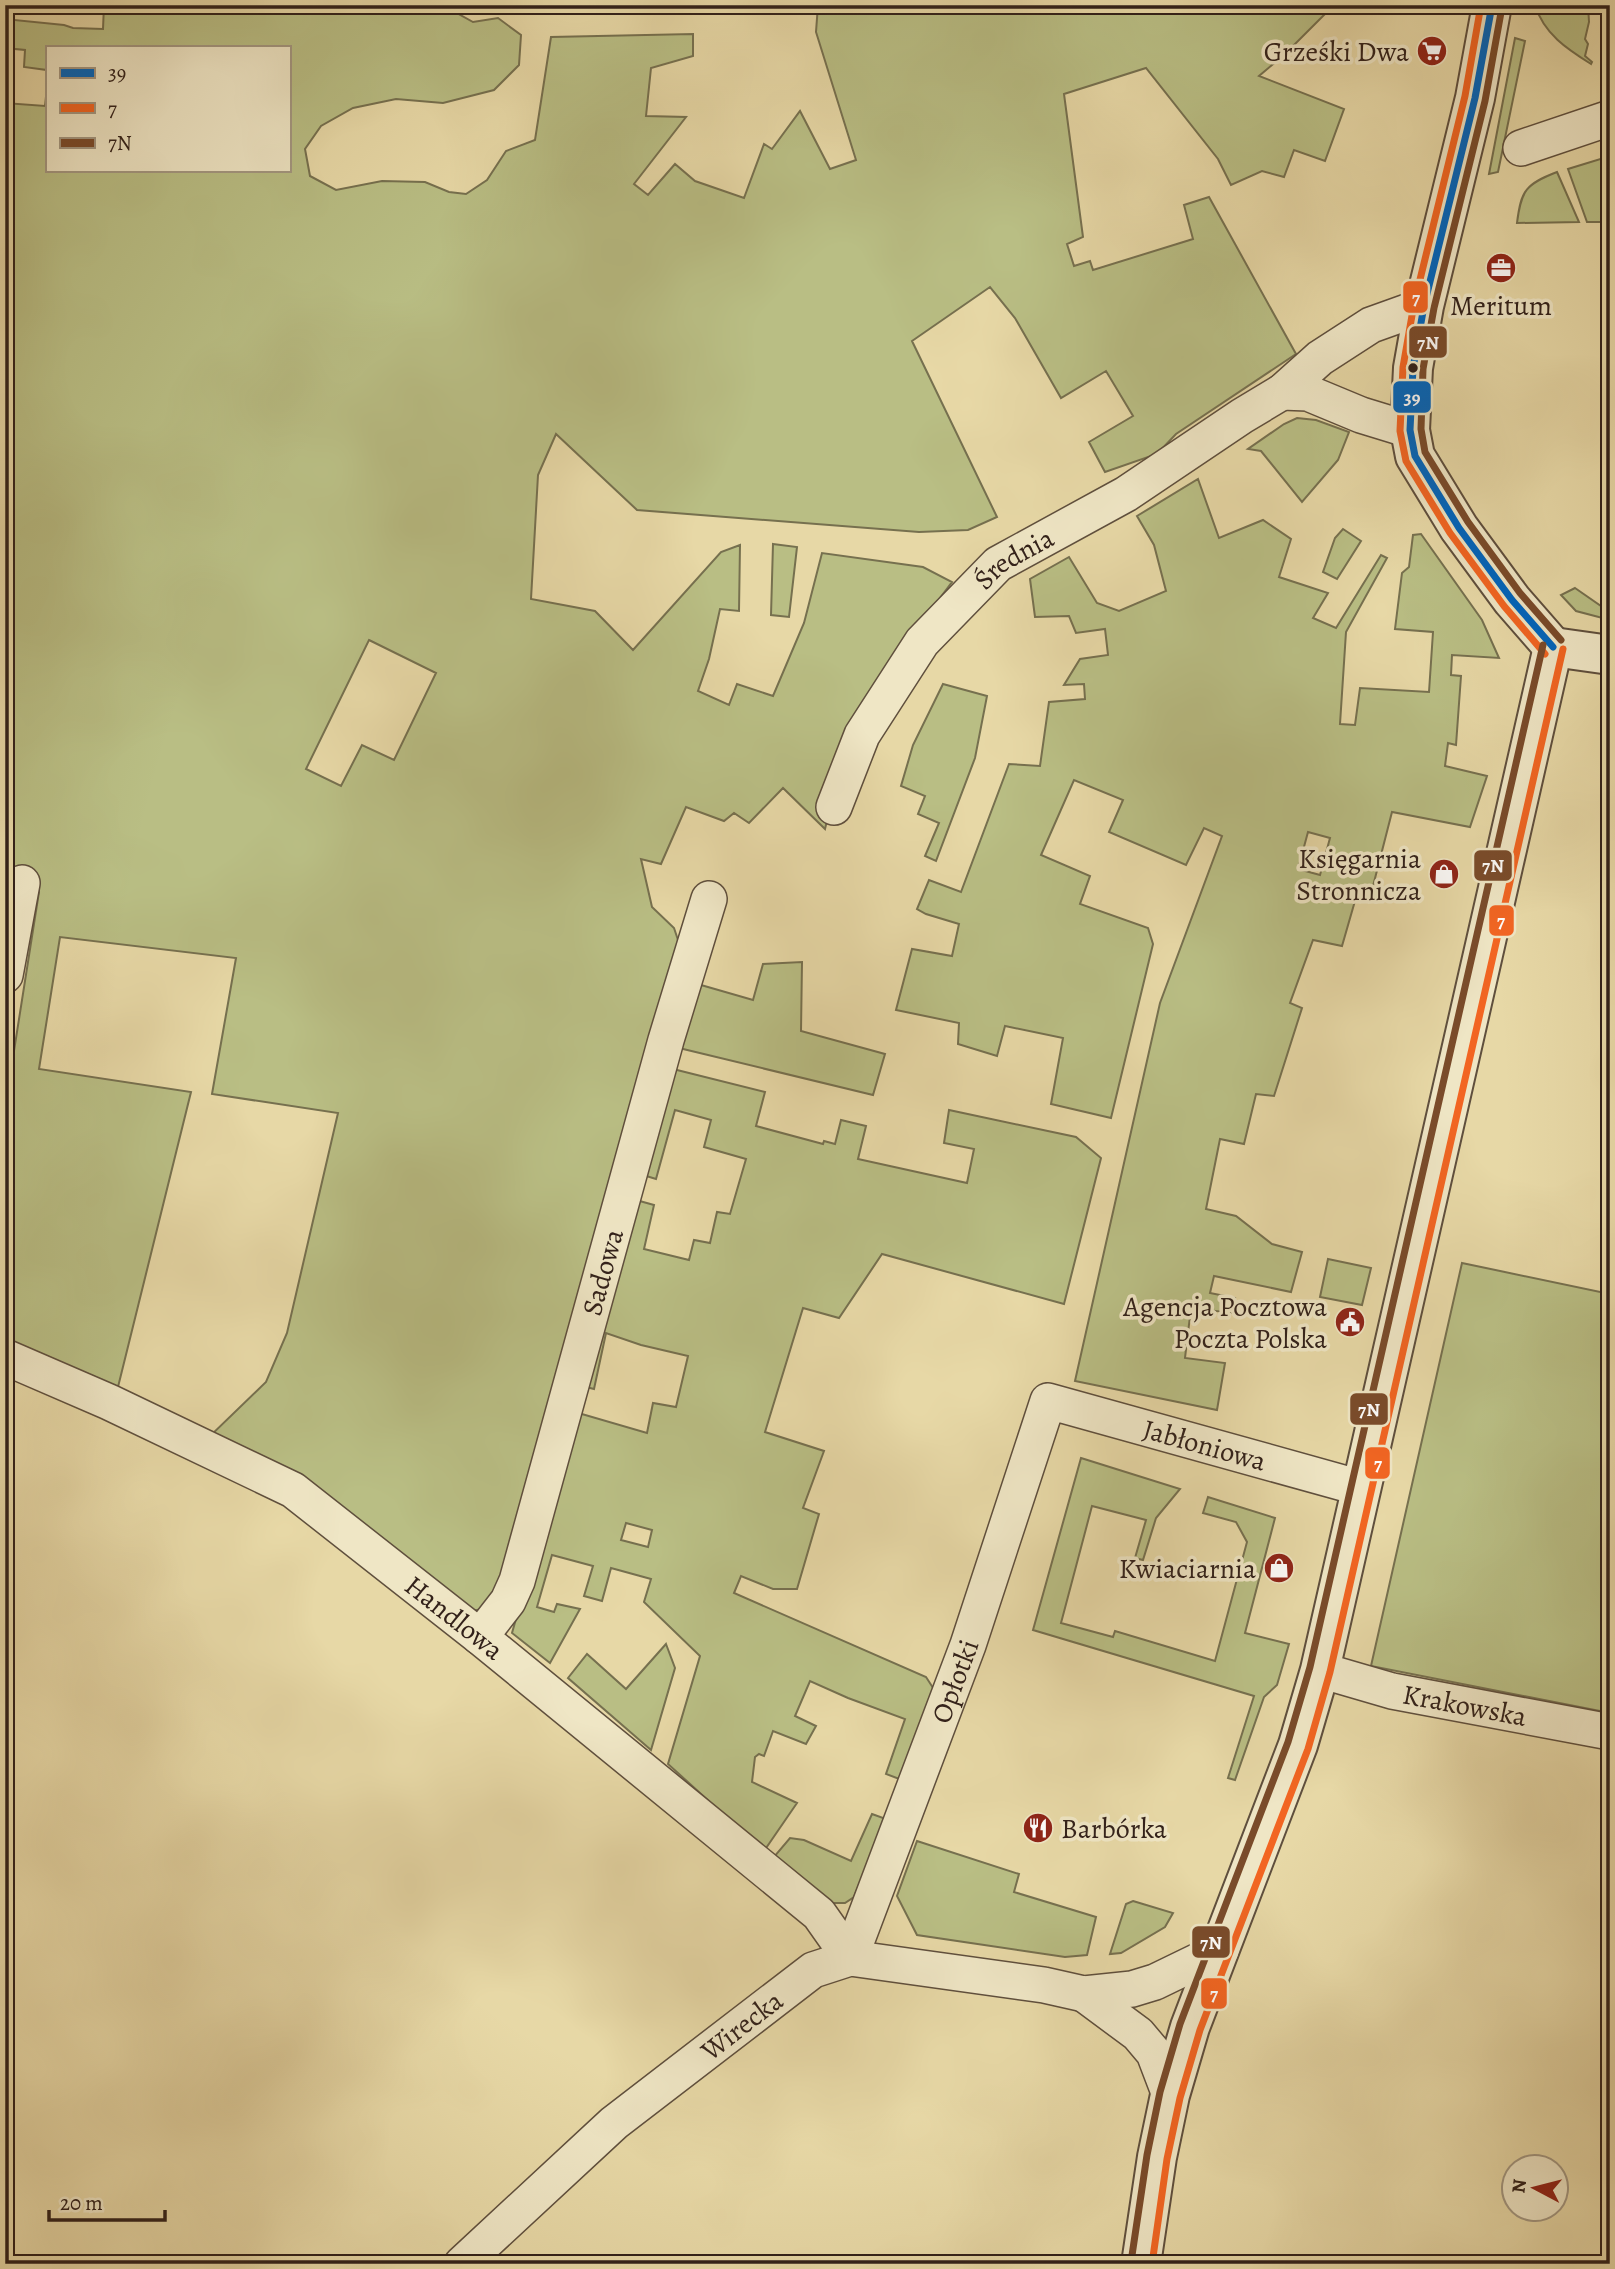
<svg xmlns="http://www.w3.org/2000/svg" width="1615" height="2269" viewBox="0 0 1615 2269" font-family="Alegreya,serif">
	<rect width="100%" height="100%" fill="#e7d8a6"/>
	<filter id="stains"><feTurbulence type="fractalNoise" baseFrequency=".00286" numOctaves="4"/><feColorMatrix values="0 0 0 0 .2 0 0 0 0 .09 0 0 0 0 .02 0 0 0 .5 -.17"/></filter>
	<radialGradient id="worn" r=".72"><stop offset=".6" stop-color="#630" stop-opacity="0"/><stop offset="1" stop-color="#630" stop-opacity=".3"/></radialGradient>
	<!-- green -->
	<g fill="#b9be84" stroke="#76704f" stroke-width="2" fill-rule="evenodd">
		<path d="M104 5H455L457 13 473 22 498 18 521 35 519 65 494 90 443 103 396 99 353 108 321 126 305 149 310 176 336 190 382 181 425 182 449 192 466 194 487 180 506 151 535 140 551 37 693 34V56L651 68 646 116 686 117 634 184 648 195 675 164 695 181 744 198 764 144 772 149 800 111 830 169 856 160 816 32 818 5H1334L1285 54 1259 76 1344 109 1325 161 1294 150 1284 177 1262 171 1231 185 1218 159 1146 68 1064 94 1083 237 1067 244 1074 266 1090 261 1093 270 1193 239 1184 205 1209 197 1296 354 1176 434 1157 454 1105 472 1089 442 1133 416 1106 371 1061 398 1015 318 990 287 912 341 997 517 968 530 919 532 637 510 556 434 538 475 531 599 595 611 633 650 721 552 740 545 739 611 720 609 709 659 698 691 729 705 737 684 773 696 804 623 822 553 923 567 952 582 912 635 842 756 825 829 783 788 749 823 734 813 724 821 686 807 661 864 641 859 652 907 674 928 680 946 503 1578 483 1609 471 1611 209 1437 266 1382 287 1333 338 1113 212 1094 236 958 60 937 39 1069 191 1092 118 1387 5 1344V1108L39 892 38 876 24 866 5 882V103L45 106 47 87V170H289V47H47V70L24 67 25 50 5 48V19L64 25 73 28 103 29ZM369 640 436 673 394 760 362 745 341 786 306 769Z"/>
		<path d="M1535 5H1588L1589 22 1585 39 1588 44 1585 56 1592 62 1591 64C1567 49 1544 34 1535 5Z"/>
		<polygon points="1515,38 1525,41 1498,172 1489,174"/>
		<polygon points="1610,156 1610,222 1587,222 1568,169"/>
		<path d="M1557 172 1579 222 1517 223C1521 190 1526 184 1557 172Z"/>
		<polygon points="1297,418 1316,420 1349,432 1338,460 1302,502 1261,451 1248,449 1284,424"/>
		<path d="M1198 479 1219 538 1263 520 1291 539 1279 577 1328 593 1313 618 1336 628 1381 555 1387 558 1346 632 1340 724 1355 725 1360 688 1429 692 1433 632 1395 629 1402 573 1409 567 1413 535 1421 534 1482 620 1499 658 1452 655 1451 675 1461 676 1456 745 1448 743 1445 766 1487 776 1470 827 1392 812 1372 890 1359 887 1342 946 1313 940 1290 1003 1302 1008 1274 1096 1256 1094 1244 1144 1220 1139 1206 1209 1236 1216 1272 1244 1302 1252 1291 1292 1214 1276 1210 1293 1235 1298 1232 1313 1191 1308 1185 1358 1225 1363 1217 1410 1075 1381 1160 1003 1222 836 1204 828 1186 865 1109 832 1123 800 1074 780 1041 855 1090 876 1080 904 1148 928 1153 944 1111 1118 1051 1104 1063 1038 1005 1026 997 1056 958 1044 959 1023 896 1010 912 949 952 956 959 924 926 914 917 909 929 880 961 892 1009 764 1040 766 1049 702 1085 699 1084 684 1064 685 1080 659 1108 655 1105 629 1076 633 1069 616 1035 617 1030 579 1069 557 1097 603 1119 611 1166 591 1154 545 1137 516ZM1308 832 1330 838 1320 875 1298 869Z"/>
		<polygon points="1343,529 1361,541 1337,579 1323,572 1335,538"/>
		<polygon points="773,544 797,547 789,617 771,615"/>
		<polygon points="1575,588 1601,606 1610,607 1610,620 1576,611 1561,595"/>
		<polygon points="943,684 987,696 975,758 936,861 925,856 939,823 918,814 925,796 901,786 913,745"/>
		<polygon points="802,962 801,1031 885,1054 873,1095 679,1048 701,985 753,1000 763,964"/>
		<path d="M673 1069 765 1092 756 1126 823 1144 824 1141 835 1144 841 1120 866 1126 858 1159 967 1183 974 1149 944 1143 949 1110 1076 1137 1101 1158 1064 1304 882 1254 839 1318 803 1308 765 1432 824 1451 803 1508 819 1514 797 1589H773L741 1576 734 1593 926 1677 937 1694 902 1780 886 1774 905 1719 848 1698 810 1681 795 1716 816 1726 806 1744 773 1731 764 1756 759 1754 755 1757 752 1782 797 1803 764 1851 668 1764 700 1656 644 1602 651 1579 611 1568 602 1601 584 1596 593 1566 552 1555 537 1607 554 1612 557 1604 580 1609 550 1663 512 1633 575 1412 647 1433 653 1403 676 1407 688 1356 641 1345 606 1333 594 1389 582 1386 636 1200 654 1205 644 1249 689 1260 694 1240 710 1243 717 1212 730 1214 746 1159 704 1147 711 1120 675 1110 656 1179 643 1175ZM626 1523 652 1530 648 1547 621 1540Z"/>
		<polygon points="1328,1259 1371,1268 1362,1305 1320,1297"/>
		<polygon points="1462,1263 1610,1294 1610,1713 1371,1666"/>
		<polygon points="1081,1458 1180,1489 1156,1518 1143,1560 1135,1558 1146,1520 1092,1506 1061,1623 1113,1637 1115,1631 1215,1661 1247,1542 1236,1522 1203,1513 1208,1497 1275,1518 1245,1633 1289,1644 1277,1685 1264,1697 1235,1780 1228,1778 1254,1696 1033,1630"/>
		<polygon points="666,1644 675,1668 651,1750 568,1678 587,1654 626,1689"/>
		<polygon points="872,1814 886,1819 854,1897 845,1903 828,1903 773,1858 790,1838 804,1840 851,1861"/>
		<polygon points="917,1841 1019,1874 1014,1892 1096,1917 1087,1955 1065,1957 917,1935 897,1896"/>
		<polygon points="1133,1901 1173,1913 1165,1927 1121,1953 1110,1954 1126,1904"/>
	</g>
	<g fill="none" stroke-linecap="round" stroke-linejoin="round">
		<!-- minor casing -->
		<g stroke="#5f4f3d" stroke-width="38">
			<g id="minor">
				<polyline points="1521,148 1610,118"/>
				<polyline points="1410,430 1361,415 1308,393 1282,392 1320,358 1371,325 1424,306"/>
				<path id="s1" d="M834 807 862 735 922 642 998 564 1126 494 1242 416 1282 392"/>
				<polyline points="5,975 22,883"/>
				<path id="s2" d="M5 1357 109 1402 293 1490 480 1637 819 1914 850 1958"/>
				<path id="s3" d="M480 1637 508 1601 517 1581 666 1040 709 899"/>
				<path id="s4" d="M1320 1670 1392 1691 1610 1732"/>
				<path id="s5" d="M850 1958 968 1645 1048 1401 1361 1488"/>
				<polyline points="1084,1994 1138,2034 1154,2053 1170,2095"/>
				<path id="s6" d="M462 2264 614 2123 813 1970 850 1958 1044 1985 1084 1994 1132 1989 1155 1982 1221 1950"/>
			</g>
		</g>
		<!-- tertiary casing -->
		<g stroke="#5f4f3d" stroke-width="42">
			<g id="tertiary">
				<polyline points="1492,5 1475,98 1424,306 1413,368 1410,430 1415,456 1459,528 1512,600 1553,647"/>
				<polyline points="1553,647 1610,655"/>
				<polyline points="1141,2264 1157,2157 1170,2095 1190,2027 1298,1745 1320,1670 1553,647"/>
			</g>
		</g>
		<!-- minor -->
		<use href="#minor" stroke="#efe6c5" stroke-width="35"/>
		<!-- tertiary -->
		<use href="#tertiary" stroke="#efe6c5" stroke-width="38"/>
		<!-- bus-1 casing -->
		<g stroke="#efe6c5" stroke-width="12">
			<polyline id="bus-1" points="1492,5 1475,98 1424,306 1413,368 1410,430 1415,456 1459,528 1512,600 1553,647"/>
		</g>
		<!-- bus-2 casing -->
		<g stroke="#efe6c5" stroke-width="12">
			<g id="bus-2">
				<polyline points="1481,5 1465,96 1414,304 1403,367 1400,431 1406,461 1450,533 1504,606 1545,654"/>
				<polyline points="1152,2264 1167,2159 1180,2098 1200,2030 1308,1749 1330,1672 1563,649"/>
			</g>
		</g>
		<!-- bus-3 casing -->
		<g stroke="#efe6c5" stroke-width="12">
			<g id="bus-3">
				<polyline points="1502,7 1485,101 1434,308 1423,369 1421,429 1425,452 1468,522 1520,593 1561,640"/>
				<polyline points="1131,2262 1147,2155 1160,2092 1180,2024 1288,1742 1310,1667 1543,645"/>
			</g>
		</g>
		<!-- bus-1 -->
		<use href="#bus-1" stroke="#0065bd" stroke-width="7"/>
		<!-- bus-2 -->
		<use href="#bus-2" stroke="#f26522" stroke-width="7"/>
		<!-- bus-3 -->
		<use href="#bus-3" stroke="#7a4b2a" stroke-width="7"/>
	</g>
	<!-- icons -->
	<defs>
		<g id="supermarket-disc" transform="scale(1.575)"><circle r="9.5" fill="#8f2418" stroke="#efe6c5"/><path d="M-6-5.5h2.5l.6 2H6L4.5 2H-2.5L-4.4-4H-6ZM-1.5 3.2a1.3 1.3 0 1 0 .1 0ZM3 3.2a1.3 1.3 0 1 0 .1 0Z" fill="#fff"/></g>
		<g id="office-disc" transform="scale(1.575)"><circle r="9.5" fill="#8f2418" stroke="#efe6c5"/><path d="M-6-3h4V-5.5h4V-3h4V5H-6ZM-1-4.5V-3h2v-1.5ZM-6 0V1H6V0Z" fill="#fff"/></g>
		<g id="shop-disc" transform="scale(1.575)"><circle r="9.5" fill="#8f2418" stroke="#efe6c5"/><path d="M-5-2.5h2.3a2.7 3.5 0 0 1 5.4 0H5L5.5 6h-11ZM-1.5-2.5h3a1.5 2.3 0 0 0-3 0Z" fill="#fff"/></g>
		<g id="civic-disc" transform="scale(1.575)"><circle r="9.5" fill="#8f2418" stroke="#efe6c5"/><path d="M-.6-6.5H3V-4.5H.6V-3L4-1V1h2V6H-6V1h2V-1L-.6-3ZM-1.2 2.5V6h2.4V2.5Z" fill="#fff"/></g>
		<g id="restaurant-disc" transform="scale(1.575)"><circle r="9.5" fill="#8f2418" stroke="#efe6c5"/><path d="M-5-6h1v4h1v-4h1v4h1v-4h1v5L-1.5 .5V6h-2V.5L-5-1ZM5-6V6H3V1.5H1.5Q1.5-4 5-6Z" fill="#fff"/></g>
	</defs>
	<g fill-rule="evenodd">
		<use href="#supermarket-disc" x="1432" y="51"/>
		<use href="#office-disc" x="1501" y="268"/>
		<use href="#shop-disc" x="1444" y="874"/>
		<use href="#civic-disc" x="1350" y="1322"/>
		<use href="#shop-disc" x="1279" y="1568"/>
		<use href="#restaurant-disc" x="1038" y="1828"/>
	</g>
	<!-- markers -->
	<circle fill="#32211a" stroke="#efe6c5" stroke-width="2.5" cx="1413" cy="368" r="6"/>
	<g text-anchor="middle" stroke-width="7" stroke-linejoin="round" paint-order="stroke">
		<!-- poi labels -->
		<g font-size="28" fill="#32211a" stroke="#efe6c5" text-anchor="end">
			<text x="1409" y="61">Grześki Dwa</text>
			<text x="1501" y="315" text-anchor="middle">Meritum</text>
			<text x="1421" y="868">Księgarnia<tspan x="1421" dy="32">Stronnicza</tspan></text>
			<text x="1327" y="1316">Agencja Pocztowa<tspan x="1327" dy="32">Poczta Polska</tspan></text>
			<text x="1256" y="1578">Kwiaciarnia</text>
			<text x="1061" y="1838" text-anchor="start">Barbórka</text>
		</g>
		<!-- street labels -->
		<g font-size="28" fill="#32211a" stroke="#efe6c5">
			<text dy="10" stroke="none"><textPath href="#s1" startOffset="313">Średnia</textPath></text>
			<text dy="10" stroke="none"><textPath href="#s3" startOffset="388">Sadowa</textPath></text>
			<text dy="10" stroke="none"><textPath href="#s5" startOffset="754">Jabłoniowa</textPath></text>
			<text dy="10" stroke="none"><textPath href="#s2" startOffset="523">Handlowa</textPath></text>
			<text dy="10" stroke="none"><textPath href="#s5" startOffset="296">Opłotki</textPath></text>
			<text dy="10" stroke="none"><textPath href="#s4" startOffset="149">Krakowska</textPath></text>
			<text dy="10" stroke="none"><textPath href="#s6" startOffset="368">Wirecka</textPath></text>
		</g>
	</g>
	<g stroke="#efe6c5" stroke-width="2.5">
		<rect x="1402" y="280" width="27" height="34" rx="7" fill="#f26522"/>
		<rect x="1408" y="325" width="40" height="34" rx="7" fill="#7a4b2a"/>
		<rect x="1392" y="380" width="40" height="34" rx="7" fill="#0065bd"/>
		<rect x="1473" y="849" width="40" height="33" rx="7" fill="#7a4b2a"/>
		<rect x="1488" y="904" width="27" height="33" rx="7" fill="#f26522"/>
		<rect x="1349" y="1392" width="40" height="34" rx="7" fill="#7a4b2a"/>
		<rect x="1364" y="1446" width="27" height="34" rx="7" fill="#f26522"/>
		<rect x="1191" y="1925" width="40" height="34" rx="7" fill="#7a4b2a"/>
		<rect x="1200" y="1977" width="28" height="33" rx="7" fill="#f26522"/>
	</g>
	<g font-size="19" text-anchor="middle" font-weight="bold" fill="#fff">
		<text x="1416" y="304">7</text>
		<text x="1428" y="349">7N</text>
		<text x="1412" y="404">39</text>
		<text x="1493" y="872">7N</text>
		<text x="1501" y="927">7</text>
		<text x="1369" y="1416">7N</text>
		<text x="1378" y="1470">7</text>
		<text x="1211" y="1949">7N</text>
		<text x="1214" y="2000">7</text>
	</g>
	<!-- margin -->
	<rect width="1615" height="2269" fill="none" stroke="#e7d8a6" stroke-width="28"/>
	<rect x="7" y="7" width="1601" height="2255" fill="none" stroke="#32211a" stroke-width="3.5"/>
	<rect x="14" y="14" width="1587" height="2241" fill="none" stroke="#32211a" stroke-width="2"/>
	<!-- legend -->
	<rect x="46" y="46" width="245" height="126" fill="#efe6c5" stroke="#a39781" stroke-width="2"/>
	<rect x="60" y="68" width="35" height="10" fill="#0065bd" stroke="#a39781" stroke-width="2"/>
	<text x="108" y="80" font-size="21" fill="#32211a">39</text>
	<rect x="60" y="103" width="35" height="10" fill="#f26522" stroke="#a39781" stroke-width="2"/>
	<text x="108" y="116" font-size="21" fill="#32211a">7</text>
	<rect x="60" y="138" width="35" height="10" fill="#7a4b2a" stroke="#a39781" stroke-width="2"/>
	<text x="108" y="150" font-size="21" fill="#32211a">7N</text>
	<!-- north arrow -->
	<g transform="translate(1535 2188) rotate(277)"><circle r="33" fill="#efe6c5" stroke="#a39781" stroke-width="2"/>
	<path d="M0-5L12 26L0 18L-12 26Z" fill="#8f2418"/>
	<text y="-10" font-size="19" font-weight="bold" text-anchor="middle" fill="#32211a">N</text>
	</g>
	<!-- scale -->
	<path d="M49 2210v10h116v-10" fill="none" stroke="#32211a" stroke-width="3.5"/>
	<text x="60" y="2210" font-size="21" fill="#32211a" stroke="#efe6c5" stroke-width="5" paint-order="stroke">20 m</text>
	<rect width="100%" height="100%" filter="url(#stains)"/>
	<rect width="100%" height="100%" fill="url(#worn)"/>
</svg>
